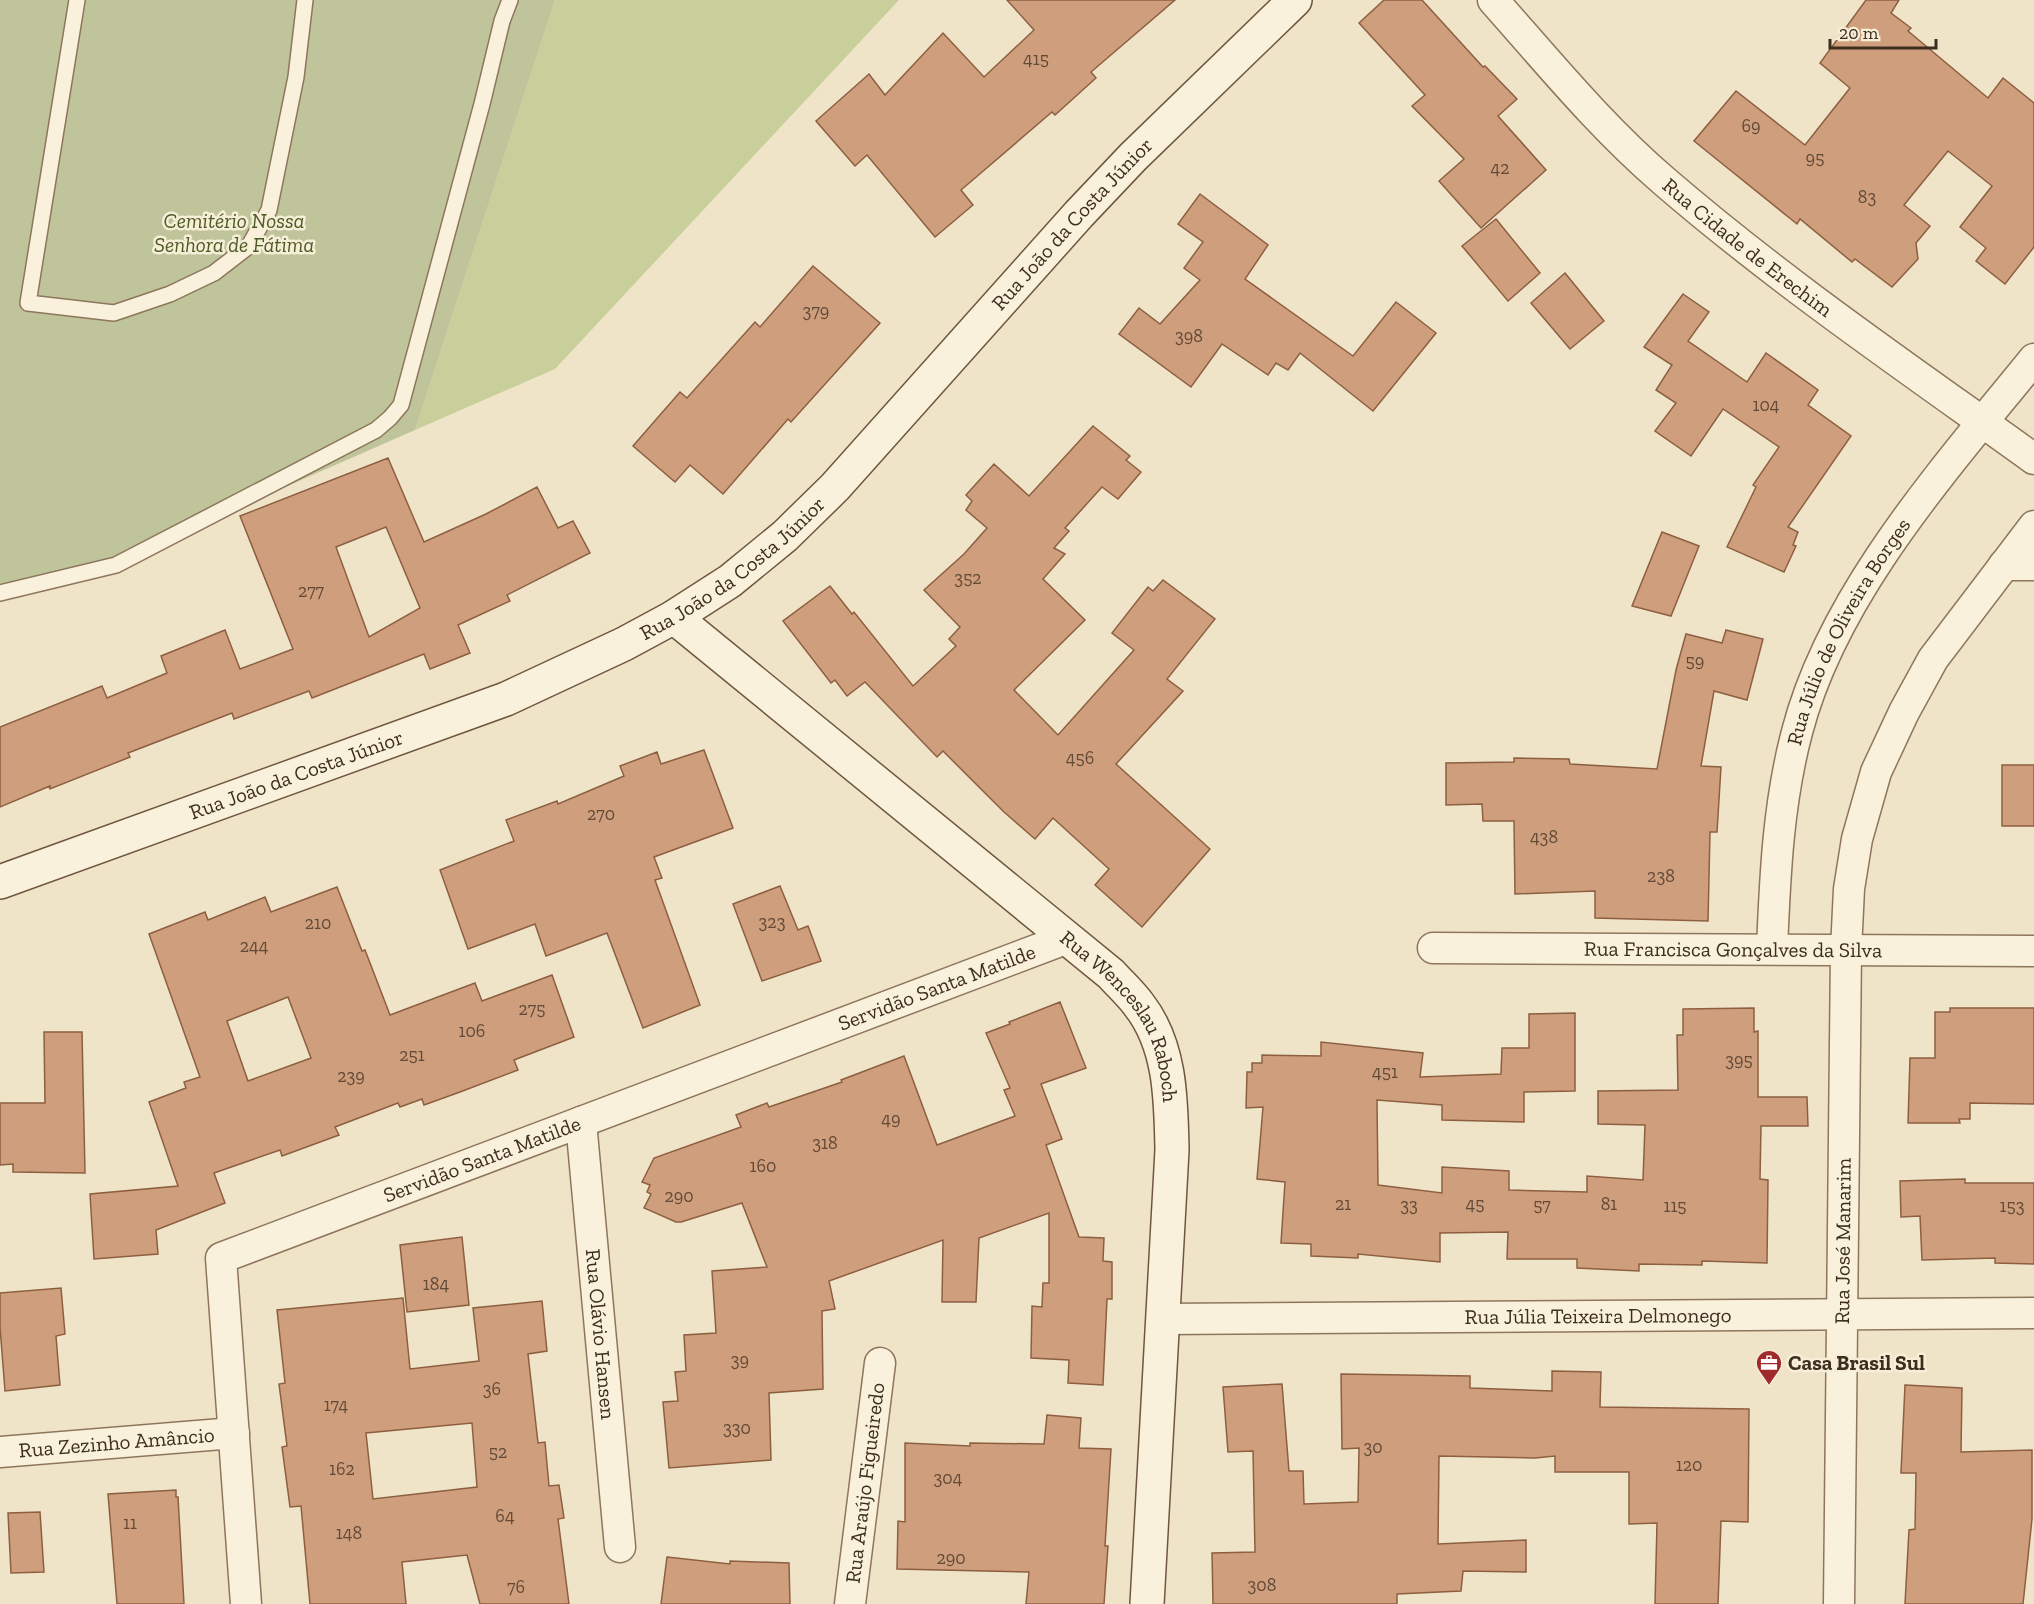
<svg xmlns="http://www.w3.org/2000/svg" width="2034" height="1604" viewBox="0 0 2034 1604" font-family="'Zilla Slab',serif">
	<rect width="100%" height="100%" fill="#f0e4c8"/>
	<!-- green -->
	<polygon fill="#c9cf9b" points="555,0 899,0 555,369 415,430"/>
	<!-- cemetery -->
	<polygon fill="#bfc49a" points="0,0 555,0 415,430 112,563 0,590"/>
	<!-- building -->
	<g fill="#cf9f7d" stroke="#8d5f41" stroke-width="1.5" fill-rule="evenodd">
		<polygon points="1007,0 1175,0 1091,72 1096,78 1055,115 1052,112 961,190 973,205 935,237 867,155 855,166 816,121 869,74 885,95 943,33 984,77 1034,30"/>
		<polygon points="1384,0 1422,0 1483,67 1485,66 1517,99 1498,116 1546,170 1481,228 1439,181 1464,159 1412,106 1425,95 1359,23"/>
		<polygon points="1866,0 1899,0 1891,13 1911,28 1908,31 1988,98 2003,78 2034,103 2034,247 2005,284 1976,261 1986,248 1960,227 1992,186 1948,151 1904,205 1930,226 1916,243 1918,259 1892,287 1855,259 1852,262 1800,219 1797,224 1694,141 1736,91 1805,145 1850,88 1820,63"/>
		<polygon points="1200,194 1268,245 1245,279 1353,356 1396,302 1436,333 1373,411 1300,353 1288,370 1276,363 1268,375 1222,344 1191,387 1119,334 1139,308 1160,324 1200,280 1184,268 1203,242 1178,224"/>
		<polygon points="1496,219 1540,273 1508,301 1462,246"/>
		<polygon points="813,266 880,323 791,422 788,419 723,494 690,465 675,482 633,446 680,392 687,398 755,322 760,327"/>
		<polygon points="1565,273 1604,321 1570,349 1531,303"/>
		<polygon points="1683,294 1709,312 1688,341 1747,382 1766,353 1818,390 1808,405 1851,436 1788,527 1798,532 1793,545 1796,546 1784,572 1727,547 1756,487 1753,485 1779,447 1723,409 1691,456 1655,431 1676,403 1656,390 1672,365 1644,347"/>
		<polygon points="1093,426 1130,456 1126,460 1141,472 1118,499 1102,487 1065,528 1069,531 1054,548 1065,554 1043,579 1085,620 1014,690 1058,735 1134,650 1112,633 1148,587 1153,591 1163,580 1215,619 1167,679 1183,691 1116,764 1210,849 1142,927 1095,885 1109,869 1053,818 1035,839 1004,812 943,751 937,757 865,682 847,696 835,680 831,683 783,621 830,586 852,614 854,612 913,686 956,646 949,639 960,627 924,590 964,554 987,528 966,510 972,501 966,495 994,464 1029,496"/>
		<path d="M388 458 424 542 486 514 537 487 558 528 573 521 590 553 507 595 510 601 458 625 470 653 430 669 424 654 312 698 309 691 234 719 232 713 128 753 130 757 50 789V786L0 807V727L102 686 107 698 167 673 161 656 225 630 240 669 293 649 240 516ZM386 527 420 608 369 637 336 547Z"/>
		<polygon points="1662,532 1699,546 1671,616 1632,606"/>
		<polygon points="1726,630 1763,639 1747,700 1714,691 1701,766 1721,767 1717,832 1710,832 1708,921 1595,918 1595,891 1515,894 1514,821 1483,821 1482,804 1446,805 1446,763 1514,762 1514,758 1569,759 1570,764 1657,769 1676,670 1686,634 1722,643"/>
		<polygon points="704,750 733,828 654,857 662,878 655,880 700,1005 643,1028 607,933 546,956 535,924 468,949 440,870 514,841 506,820 557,801 558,804 624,776 620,766 657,752 661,764"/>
		<rect x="2002" y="765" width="32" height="61"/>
		<polygon points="780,886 798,930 808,926 821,961 762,981 733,904"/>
		<path d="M337 887 362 951 365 950 390 1015 475 983 482 1001 552 975 574 1037 514 1060 518 1070 460 1092 424 1105 422 1099 400 1107 398 1103 335 1127 339 1135 282 1156 280 1150 214 1173 225 1203 156 1230 158 1254 94 1259 90 1194 178 1186 149 1102 186 1088 184 1082 200 1077 149 934 205 912 208 920 265 897 271 912ZM288 997 311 1058 248 1081 227 1021Z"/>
		<polygon points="1060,1002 1086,1068 1041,1084 1062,1139 1046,1145 1079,1237 1104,1238 1103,1261 1112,1262 1112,1299 1107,1299 1103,1385 1068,1383 1069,1360 1031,1358 1032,1306 1042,1307 1043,1283 1049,1283 1049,1213 979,1238 976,1302 942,1302 943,1240 829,1281 835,1309 822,1311 823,1389 769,1393 771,1460 669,1468 663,1402 678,1401 675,1372 686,1371 684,1335 716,1333 712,1271 767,1267 742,1203 681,1222 676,1222 644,1208 651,1194 647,1192 650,1185 642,1182 654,1158 741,1127 736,1115 767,1103 769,1107 842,1082 841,1080 904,1056 937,1145 1015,1116 1004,1090 1010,1088 986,1033 1010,1024 1009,1022"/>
		<polygon points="1754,1008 1754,1032 1758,1031 1758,1097 1807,1097 1808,1126 1761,1126 1760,1179 1768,1180 1767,1263 1702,1261 1702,1265 1639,1264 1639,1271 1577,1268 1577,1259 1507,1259 1508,1232 1440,1233 1440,1262 1358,1254 1358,1258 1311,1256 1311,1244 1281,1243 1285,1182 1257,1179 1263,1107 1246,1108 1247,1072 1252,1072 1252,1063 1262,1063 1262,1055 1321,1056 1321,1042 1423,1053 1420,1077 1501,1074 1502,1048 1529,1048 1529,1014 1575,1013 1575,1091 1524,1092 1524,1122 1442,1120 1442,1105 1377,1100 1378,1185 1442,1193 1442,1167 1509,1171 1509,1190 1587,1192 1587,1176 1643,1180 1645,1125 1598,1124 1598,1091 1678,1090 1677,1035 1683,1035 1683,1009"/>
		<polygon points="1950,1008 2034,1008 2034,1104 1970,1103 1970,1119 1959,1119 1960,1123 1908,1123 1910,1058 1935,1058 1935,1012 1950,1012"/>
		<polygon points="44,1032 82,1032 85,1173 13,1172 13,1164 0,1165 0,1103 45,1103"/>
		<polygon points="1965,1179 1965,1183 2034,1183 2034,1264 1995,1263 1995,1258 1922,1260 1920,1216 1901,1217 1900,1181"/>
		<polygon points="462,1237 469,1305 407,1312 400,1245"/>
		<polygon points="61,1288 65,1334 56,1336 60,1385 5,1391 0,1327 0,1293"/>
		<path d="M403 1298 410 1369 479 1361 473 1308 542 1301 547 1351 528 1354 538 1443 545 1442 549 1486 559 1485 564 1518 558 1519 569 1604H480L467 1555 402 1562 406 1604H310L301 1506 290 1507 282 1447 287 1446 279 1384 285 1383 277 1310ZM472 1423 477 1487 373 1499 366 1433Z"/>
		<polygon points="1552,1371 1601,1372 1600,1407 1749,1409 1748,1522 1721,1521 1718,1604 1655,1604 1657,1523 1629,1524 1629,1472 1555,1472 1555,1456 1535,1458 1439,1456 1438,1544 1526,1540 1526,1572 1463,1571 1461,1591 1397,1594 1397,1604 1213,1604 1212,1553 1255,1552 1253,1451 1228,1452 1223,1387 1282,1384 1289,1471 1303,1471 1304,1504 1358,1502 1359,1448 1342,1449 1341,1374 1470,1376 1470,1388 1552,1391"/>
		<polygon points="1905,1385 1962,1388 1961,1452 2032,1450 2032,1519 2023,1604 1905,1604 1909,1530 1915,1529 1916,1473 1901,1473"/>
		<polygon points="1047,1415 1081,1418 1079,1448 1111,1449 1105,1546 1108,1546 1104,1604 1026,1604 1029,1572 897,1569 898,1521 905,1522 905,1443 970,1446 970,1443 1044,1444"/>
		<polygon points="176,1490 176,1497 178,1497 184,1604 117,1604 108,1494"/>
		<polygon points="40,1512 44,1572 11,1573 8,1513"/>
		<polygon points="667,1557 730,1564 730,1561 789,1563 790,1604 661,1604"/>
	</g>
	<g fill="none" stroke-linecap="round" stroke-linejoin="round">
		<!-- lane casing -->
		<g stroke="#8d765c" stroke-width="18">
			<g id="lane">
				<polyline points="77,0 28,303 114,313 170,294 214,273 249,246 269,210 296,77 305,0"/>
				<polyline points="0,593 116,565 376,430 390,418 401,405 482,104 502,21 510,0"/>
			</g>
		</g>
		<!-- street casing -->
		<g stroke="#8d765c" stroke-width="33">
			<g id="street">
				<path id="s1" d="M1493 0C1548 62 1601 127 1664 181 1781 282 1909 369 2034 459"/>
				<polyline points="2004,565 2034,565"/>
				<path id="s2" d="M1433 948 2034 951"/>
				<path id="s3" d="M1772 949C1775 876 1778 804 1797 732 1833 593 1945 469 2034 359"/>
				<path id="s4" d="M581 1122 620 1547"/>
				<path id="s5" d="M1163 1319 2034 1313"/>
				<path id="s6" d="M0 1452 234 1433"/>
				<path id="s7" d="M246 1604 221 1258 1068 938"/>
				<path id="s8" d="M850 1604 880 1363"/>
				<path id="s9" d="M1839 1604 1846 950 1849 889 1857 839 1876 772 1904 712 1933 659 2034 526"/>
			</g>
		</g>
		<!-- secondary casing -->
		<g stroke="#6f573f" stroke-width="36">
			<g id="secondary">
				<path id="s10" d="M674 617 1111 974C1120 984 1131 994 1139 1005 1171 1046 1171 1101 1172 1150L1147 1604"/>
				<path id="s11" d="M0 882 506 699 624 644 674 617 730 581 785 536 835 487 1079 214 1133 157 1295 0"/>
			</g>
		</g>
		<!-- lane -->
		<use href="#lane" stroke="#faf1dc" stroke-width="15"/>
		<!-- street -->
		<use href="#street" stroke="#faf1dc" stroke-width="30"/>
		<!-- secondary -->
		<use href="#secondary" stroke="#faf1dc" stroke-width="33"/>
	</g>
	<!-- icons -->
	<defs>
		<g id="office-pin" transform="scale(1.35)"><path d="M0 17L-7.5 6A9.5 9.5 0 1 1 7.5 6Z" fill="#9e2a2b" stroke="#f7eed8"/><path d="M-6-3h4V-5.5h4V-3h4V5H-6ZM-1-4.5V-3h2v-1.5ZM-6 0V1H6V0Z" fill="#fff"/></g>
	</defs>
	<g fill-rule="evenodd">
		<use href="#office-pin" x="1769" y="1363"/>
	</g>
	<g text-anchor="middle" stroke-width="5" stroke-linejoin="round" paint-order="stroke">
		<!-- number labels -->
		<g font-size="18" fill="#624a37">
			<text x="1036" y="65">415</text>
			<text x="1751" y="132">69</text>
			<text x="1815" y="164">95</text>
			<text x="1500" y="174">42</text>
			<text x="1867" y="203">83</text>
			<text x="816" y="317">379</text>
			<text x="1189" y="342">398</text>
			<text x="1766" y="411">104</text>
			<text x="968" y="584">352</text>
			<text x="311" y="597">277</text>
			<text x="1695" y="667">59</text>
			<text x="1080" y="764">456</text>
			<text x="601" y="820">270</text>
			<text x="1544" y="843">438</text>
			<text x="1661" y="882">238</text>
			<text x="772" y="928">323</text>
			<text x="318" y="929">210</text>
			<text x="254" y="952">244</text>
			<text x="532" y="1015">275</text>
			<text x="472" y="1037">106</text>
			<text x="412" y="1061">251</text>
			<text x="1739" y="1066">395</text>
			<text x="1385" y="1078">451</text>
			<text x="351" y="1082">239</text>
			<text x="891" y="1125">49</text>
			<text x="825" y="1149">318</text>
			<text x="763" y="1172">160</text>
			<text x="679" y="1202">290</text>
			<text x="1343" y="1210">21</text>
			<text x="1475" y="1210">45</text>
			<text x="1609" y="1210">81</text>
			<text x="1409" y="1211">33</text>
			<text x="1542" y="1211">57</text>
			<text x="1675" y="1212">115</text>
			<text x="2012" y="1212">153</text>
			<text x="436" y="1290">184</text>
			<text x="740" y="1366">39</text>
			<text x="492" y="1395">36</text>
			<text x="336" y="1411">174</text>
			<text x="737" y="1434">330</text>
			<text x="1373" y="1453">30</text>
			<text x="498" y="1458">52</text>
			<text x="1689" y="1471">120</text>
			<text x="342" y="1475">162</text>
			<text x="948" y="1484">304</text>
			<text x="505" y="1522">64</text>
			<text x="130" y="1529">11</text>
			<text x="349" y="1539">148</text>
			<text x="951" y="1564">290</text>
			<text x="1262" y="1591">308</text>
			<text x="516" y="1593">76</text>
		</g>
		<!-- park labels -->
		<g font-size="21" font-style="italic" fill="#4d5a26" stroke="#f7eed8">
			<text x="234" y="228">Cemitério Nossa<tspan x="234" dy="24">Senhora de Fátima</tspan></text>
		</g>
		<!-- street labels -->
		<g font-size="21" fill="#3d2e20" stroke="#f7eed8">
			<text dy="7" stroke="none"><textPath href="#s11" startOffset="1287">Rua João da Costa Júnior</textPath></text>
			<text dy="7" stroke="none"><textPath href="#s1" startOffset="356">Rua Cidade de Erechim</textPath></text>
			<text dy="7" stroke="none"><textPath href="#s11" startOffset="801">Rua João da Costa Júnior</textPath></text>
			<text dy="7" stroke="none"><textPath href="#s3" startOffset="332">Rua Júlio de Oliveira Borges</textPath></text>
			<text dy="7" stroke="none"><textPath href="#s11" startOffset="315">Rua João da Costa Júnior</textPath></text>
			<text dy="7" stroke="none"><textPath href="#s2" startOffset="300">Rua Francisca Gonçalves da Silva</textPath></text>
			<text dy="7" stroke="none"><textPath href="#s7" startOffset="1112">Servidão Santa Matilde</textPath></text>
			<text dy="7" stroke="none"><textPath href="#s10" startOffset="606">Rua Wenceslau Raboch</textPath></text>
			<text dy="7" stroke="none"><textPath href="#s7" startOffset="626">Servidão Santa Matilde</textPath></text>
			<text dy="7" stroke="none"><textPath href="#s9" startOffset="363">Rua José Manarim</textPath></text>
			<text dy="7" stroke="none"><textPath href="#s5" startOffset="435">Rua Júlia Teixeira Delmonego</textPath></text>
			<text dy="7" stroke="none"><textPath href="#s4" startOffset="213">Rua Olávio Hansen</textPath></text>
			<text dy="7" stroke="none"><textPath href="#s6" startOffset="117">Rua Zezinho Amâncio</textPath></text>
			<text dy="7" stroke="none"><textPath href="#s8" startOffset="122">Rua Araújo Figueiredo</textPath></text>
		</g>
		<!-- poi labels -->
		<g font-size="21" font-weight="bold" fill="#3d2e20" stroke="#f7eed8" text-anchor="start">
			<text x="1788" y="1370">Casa Brasil Sul</text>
		</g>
	</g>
	<!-- scale -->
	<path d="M1830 39v9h106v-9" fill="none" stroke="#3d2e20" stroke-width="3"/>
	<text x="1839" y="39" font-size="18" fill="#3d2e20" stroke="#f7eed8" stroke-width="4.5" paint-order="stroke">20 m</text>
</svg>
